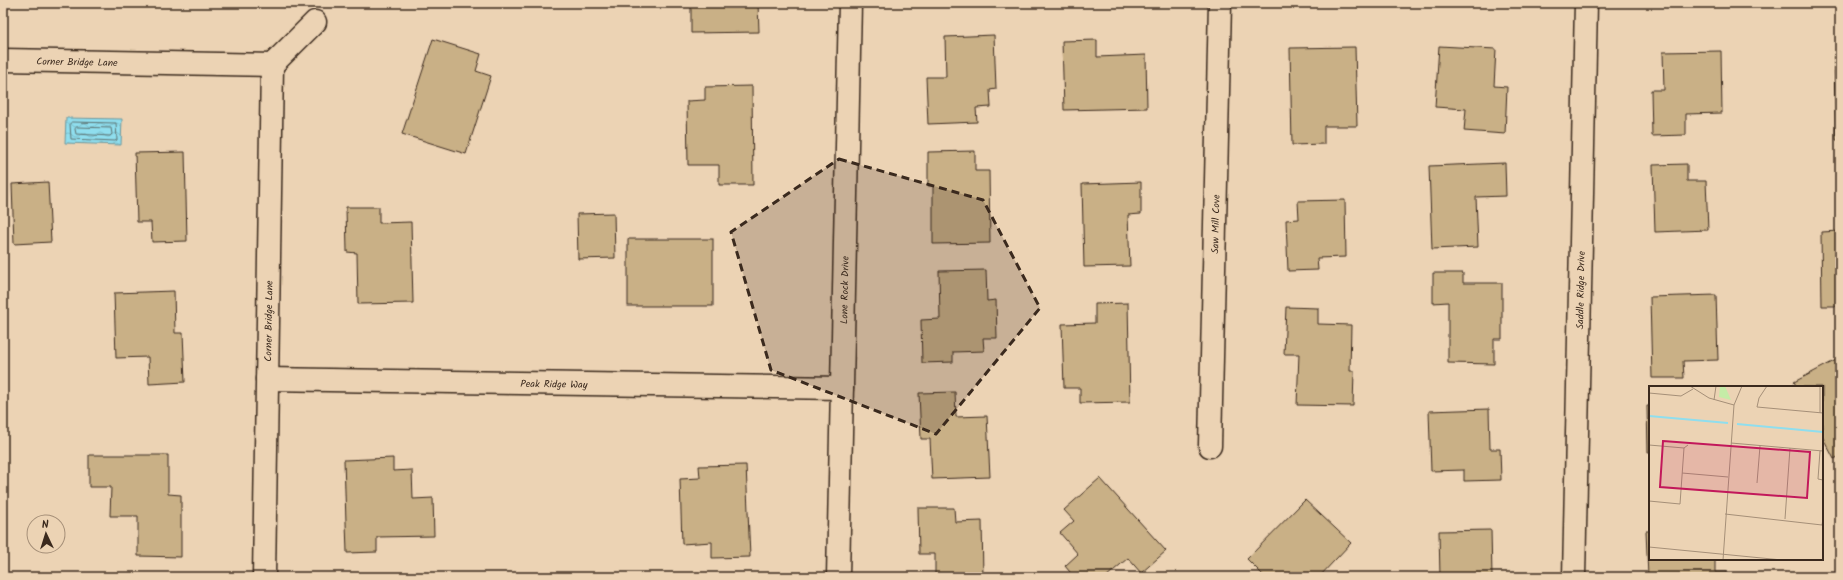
<svg xmlns="http://www.w3.org/2000/svg" width="1843" height="580" viewBox="0 0 1843 580" font-family="Kalam,sans-serif">
	<defs>
		<pattern id="water-waves" width="16" height="10" patternUnits="userSpaceOnUse"><rect width="16" height="10" fill="#8fdeee"/><path d="M0 5q4-4 8 0t8 0" fill="none" stroke="#7cbfcc"/></pattern>
	</defs>
	<rect width="100%" height="100%" fill="#ecd3b4"/>
	<filter id="ink" filterUnits="userSpaceOnUse"><feTurbulence type="fractalNoise" baseFrequency=".025" numOctaves="2"/><feDisplacementMap in="SourceGraphic" scale="8" xChannelSelector="R" yChannelSelector="G"/><feConvolveMatrix kernelMatrix="1 2 1 2 8 2 1 2 1" color-interpolation-filters="sRGB"/></filter>
	<g filter="url(#ink)">
		<!-- water -->
		<polygon fill="url(#water-waves)" stroke="#6d969b" points="66,118 122,119 121,145 65,143"/>
		<g fill="none" stroke-linecap="round" stroke-linejoin="round">
			<!-- shore -->
			<g stroke="#5d7271" stroke-width="1">
				<polygon points="72,122 116,123 117,140 115,141 71,139 70,124"/>
				<polygon points="77,127 111,128 112,134 110,136 76,134 75,129"/>
			</g>
		</g>
		<!-- building -->
		<g fill="#c9b086" stroke="#3b2a1e">
			<polygon points="691,3 758,3 759,32 691,33"/>
			<polygon points="994,35 996,89 990,90 991,107 976,108 977,122 928,124 926,77 946,77 945,37"/>
			<polygon points="433,39 481,54 476,71 491,76 466,154 402,134"/>
			<polygon points="1097,40 1097,57 1146,55 1147,108 1064,110 1062,41"/>
			<polygon points="1439,46 1496,49 1494,86 1507,87 1505,134 1464,131 1466,109 1435,107"/>
			<polygon points="1355,47 1357,126 1324,126 1324,144 1292,145 1290,48"/>
			<polygon points="1721,51 1722,113 1686,114 1686,135 1652,136 1651,90 1664,90 1663,52"/>
			<polygon points="1834,56 1840,56 1840,140 1836,140"/>
			<polygon points="752,86 753,185 719,185 719,165 688,165 687,101 705,100 705,87"/>
			<polygon points="975,151 975,171 989,171 990,243 933,244 933,186 928,186 928,152"/>
			<polygon points="185,152 187,241 152,242 151,222 137,222 135,153"/>
			<polygon points="1505,163 1506,196 1476,197 1478,247 1432,249 1429,166"/>
			<polygon points="1687,164 1687,181 1706,181 1708,230 1655,232 1653,165"/>
			<polygon points="48,182 51,242 14,244 12,184"/>
			<polygon points="1141,182 1141,214 1128,215 1130,266 1084,267 1082,184"/>
			<polygon points="1345,200 1346,257 1317,258 1318,270 1288,271 1286,220 1299,219 1298,201"/>
			<polygon points="346,207 379,207 379,223 411,222 413,303 358,304 357,253 347,252"/>
			<polygon points="614,213 615,258 578,259 577,214"/>
			<polygon points="1840,231 1840,306 1822,306 1821,232"/>
			<rect x="628" y="239" width="85" height="67"/>
			<polygon points="986,270 987,301 996,300 997,338 983,338 984,351 953,352 953,362 922,363 921,320 940,319 939,271"/>
			<polygon points="1433,273 1463,273 1463,283 1502,283 1502,339 1494,339 1494,364 1448,363 1448,302 1433,303"/>
			<polygon points="174,291 175,333 183,333 185,382 149,384 148,357 116,358 114,293"/>
			<polygon points="1716,295 1718,360 1683,361 1684,378 1652,378 1650,297"/>
			<polygon points="1128,303 1130,402 1080,403 1080,388 1064,388 1062,324 1095,323 1095,304"/>
			<polygon points="1286,307 1318,308 1318,324 1351,325 1350,371 1354,371 1353,406 1297,405 1299,354 1284,354"/>
			<polygon points="1840,358 1840,456 1834,459 1822,436 1822,387 1797,387 1794,382"/>
			<polygon points="955,392 956,417 987,416 990,477 932,479 930,439 921,439 919,393"/>
			<polygon points="1647,406 1650,406 1650,452 1648,452"/>
			<polygon points="1489,409 1490,449 1500,449 1501,480 1464,481 1464,470 1431,471 1429,411"/>
			<polygon points="89,455 168,455 168,494 181,495 181,557 138,556 138,516 110,516 111,487 89,487"/>
			<polygon points="393,458 393,471 412,470 413,499 433,498 434,536 377,537 377,552 347,553 344,460"/>
			<polygon points="746,465 750,557 712,558 712,542 682,544 680,479 700,478 699,466"/>
			<polygon points="1100,478 1166,551 1141,573 1128,558 1106,577 1074,577 1065,566 1078,554 1060,533 1074,521 1064,510"/>
			<polygon points="1305,500 1351,543 1319,577 1301,577 1296,573 1292,577 1265,577 1247,559"/>
			<polygon points="918,508 954,508 955,522 982,521 983,577 935,577 935,554 919,554"/>
			<polygon points="1491,530 1492,577 1440,577 1439,531"/>
			<polygon points="1646,531 1650,531 1650,559 1715,559 1715,572 1727,572 1727,577 1648,577"/>
		</g>
		<g fill="none" stroke-linecap="round" stroke-linejoin="round">
			<!-- street casing -->
			<g stroke="#3b2a1e" stroke-width="25">
				<g id="street">
					<path id="s1" d="M3 60 272 65 315 22"/>
					<path id="s2" d="M267 379 842 388"/>
					<path id="s3" d="M1210 446 1220 3"/>
					<path id="s4" d="M264 577 272 65"/>
					<path id="s5" d="M838 577 850 3"/>
					<path id="s6" d="M1574 577 1586 3"/>
				</g>
			</g>
			<!-- street -->
			<use href="#street" stroke="#ecd3b4" stroke-width="22"/>
		</g>
	</g>
	<!-- marked area -->
	<path fill="#3b2a1e" fill-opacity="0.2" stroke="#3b2a1e" stroke-width="3" stroke-dasharray="8 5" stroke-linejoin="round" d="M839 159 983 200 1040 308 936 434 771 370 731 232Z"/>
	<g text-anchor="middle" stroke-width="3" stroke-linejoin="round" paint-order="stroke">
		<!-- street labels -->
		<g font-size="10" fill="#3b2a1e" stroke="#ecd3b4">
			<text dy="4" stroke="none"><textPath href="#s1" startOffset="74">Corner Bridge Lane</textPath></text>
			<text dy="4" stroke="none"><textPath href="#s3" startOffset="222">Saw Mill Cove</textPath></text>
			<text dy="4" stroke="none"><textPath href="#s5" startOffset="287">Lone Rock Drive</textPath></text>
			<text dy="4" stroke="none"><textPath href="#s6" startOffset="287">Saddle Ridge Drive</textPath></text>
			<text dy="4" stroke="none"><textPath href="#s4" startOffset="256">Corner Bridge Lane</textPath></text>
			<text dy="4" stroke="none"><textPath href="#s2" startOffset="287">Peak Ridge Way</textPath></text>
		</g>
	</g>
	<!-- overview -->
	<g transform="translate(1649 386)">
		<rect width="174" height="174" fill="#ecd3b4"/>
		<path d="M71 0H76L82 14 70 11Z" fill="#c5eca7"/>
		<path fill="none" stroke="#8fdeee" stroke-width="2" d="M0 30 79 37M88 38 174 46"/>
		<path fill="none" stroke="#a58f78" stroke-width="1" d="M41 0 60 12 85 19M118 0 110 12 108 21 174 27M0 7 32 10 44 3M65 14 67 0M171 27V0M82 57 174 65M0 59 35 62 39 59M171 65 169 93 174 94M33 87 79 91M108 97 111 60M0 115 31 118 35 62M76 128 173 139 174 133M136 133 141 62M0 161 133 174M74 174 85 19 93 0"/>
		<path fill="#c2185b" fill-opacity="0.15" stroke="#c2185b" stroke-width="2" d="M14 55 161 66 158 112 11 101Z"/>
		<rect width="174" height="174" fill="none" stroke="#3b2a1e" stroke-width="2"/>
	</g>
	<!-- margin -->
	<rect width="1843" height="580" fill="none" stroke="#ecd3b4" stroke-width="16"/>
	<rect x="8" y="8" width="1827" height="564" fill="none" stroke="#3b2a1e" stroke-width="1.5" filter="url(#ink)"/>
	<!-- north arrow -->
	<g transform="translate(46 534) rotate(356)"><circle r="19" fill="#ecd3b4" stroke="#a58f78"/>
	<path d="M0-3L7 15L0 10L-7 15Z" fill="#3b2a1e"/>
	<text y="-6" font-size="11" font-weight="bold" text-anchor="middle" fill="#3b2a1e">N</text>
	</g>
</svg>
